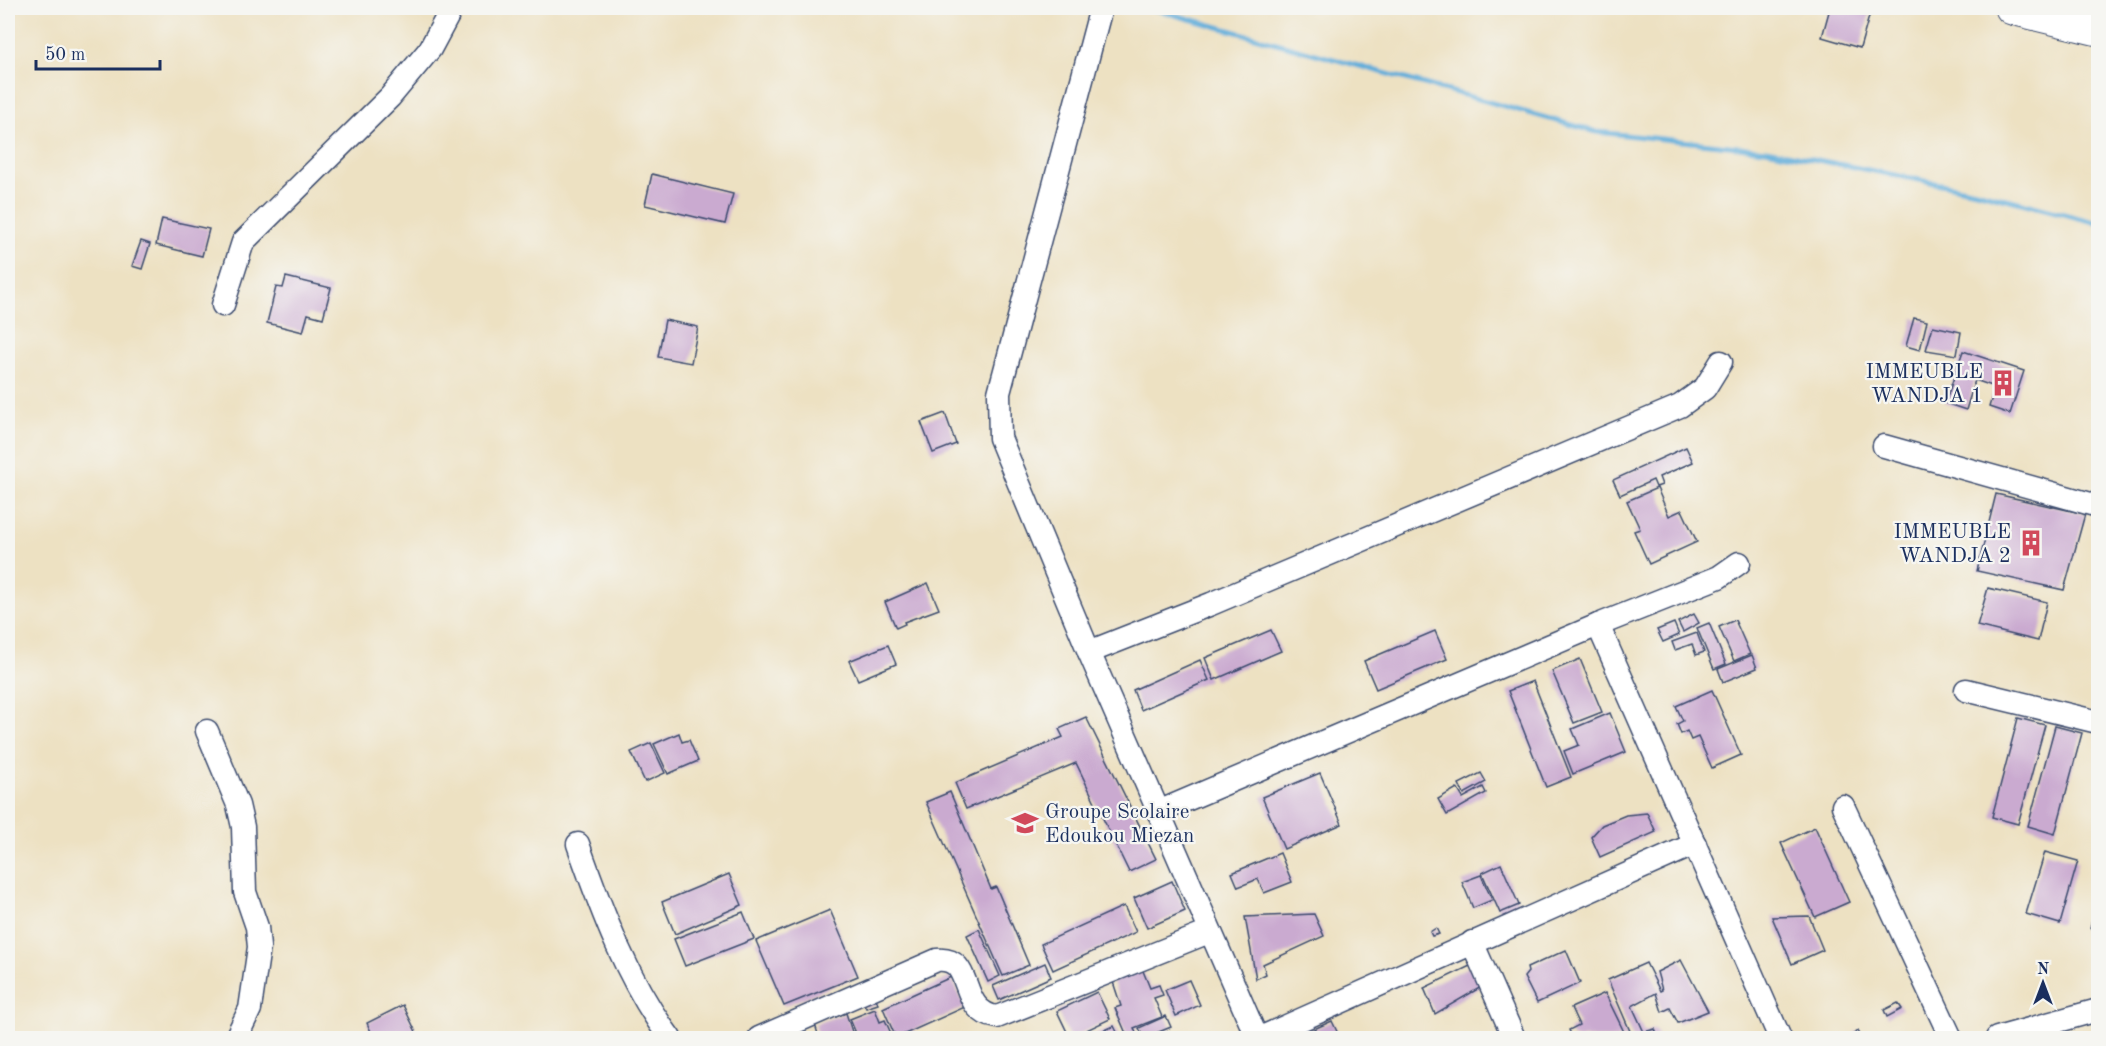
<svg xmlns="http://www.w3.org/2000/svg" width="2106" height="1046" viewBox="0 0 2106 1046" font-family="'Old Standard TT',serif">
	<rect width="100%" height="100%" fill="#f6f6f2"/>
	<filter id="ink" filterUnits="userSpaceOnUse"><feTurbulence type="fractalNoise" baseFrequency=".0167" numOctaves="2"/><feDisplacementMap in="SourceGraphic" scale="12" xChannelSelector="R" yChannelSelector="G"/><feConvolveMatrix kernelMatrix="1 2 1 2 8 2 1 2 1" color-interpolation-filters="sRGB"/></filter>
	<filter id="wash" filterUnits="userSpaceOnUse"><feTurbulence type="fractalNoise" baseFrequency=".008" numOctaves="4" result="noise"/><feDisplacementMap in="SourceGraphic" scale="24" xChannelSelector="R" yChannelSelector="G"/><feGaussianBlur stdDeviation="1.35" result="paint"/><feColorMatrix in="noise" values="0 0 0 0 0 0 0 0 0 0 0 0 0 0 0 0 0 1.4 0 .05"/><feComposite in="paint" operator="in"/></filter>
	<g filter="url(#wash)">
		<rect width="100%" height="100%" fill="#ede1c2"/>
		<g fill="none" stroke-linecap="round" stroke-linejoin="round">
			<!-- stream -->
			<polyline stroke="#61adda" stroke-width="5" points="1150,8 1597,132 1766,150 1976,191 2098,223"/>
		</g>
		<g id="blocks">
			<!-- building -->
			<g fill="#caaad0">
				<polygon points="1830,8 1850,8 1870,13 1860,48 1822,37"/>
				<polygon points="652,174 733,194 725,224 645,205"/>
				<polygon points="162,219 209,229 202,256 156,245"/>
				<polygon points="141,241 150,244 142,269 132,266"/>
				<polygon points="286,277 331,288 323,318 308,314 303,332 267,323 276,287 283,288"/>
				<polygon points="1914,318 1927,321 1920,350 1906,346"/>
				<polygon points="665,320 698,327 691,363 658,357"/>
				<polygon points="1933,326 1961,332 1957,355 1926,350"/>
				<polygon points="1963,351 2024,371 2010,414 1989,407 1995,387 1975,380 1966,410 1945,403"/>
				<polygon points="945,413 956,444 933,453 921,422"/>
				<polygon points="1686,447 1693,462 1659,477 1662,485 1656,487 1653,480 1620,495 1613,480"/>
				<polygon points="1657,488 1669,516 1682,510 1697,542 1649,564 1634,531 1640,529 1627,501"/>
				<polygon points="1996,494 2085,514 2064,590 1977,571"/>
				<polygon points="928,583 939,609 904,622 905,624 896,628 885,602"/>
				<polygon points="1988,588 2047,602 2038,641 1977,626"/>
				<polygon points="1694,614 1699,623 1683,632 1678,622"/>
				<polygon points="1735,620 1750,654 1734,661 1719,627"/>
				<polygon points="1674,623 1679,635 1663,642 1657,630"/>
				<polygon points="1709,623 1726,664 1714,669 1697,628"/>
				<polygon points="1271,630 1281,651 1214,680 1205,658"/>
				<polygon points="1435,631 1447,659 1376,689 1364,661"/>
				<polygon points="1697,633 1704,652 1696,655 1692,644 1675,650 1672,642"/>
				<polygon points="888,645 896,664 858,680 849,661"/>
				<polygon points="1752,655 1757,668 1723,682 1718,669"/>
				<polygon points="1580,659 1602,712 1574,723 1552,671"/>
				<polygon points="1200,660 1209,680 1141,710 1133,690"/>
				<polygon points="1533,681 1571,777 1546,787 1508,691"/>
				<polygon points="1712,690 1741,755 1712,768 1698,737 1691,740 1687,731 1681,734 1677,724 1683,721 1676,706"/>
				<polygon points="1610,713 1626,752 1573,774 1564,751 1579,745 1572,729"/>
				<polygon points="1086,717 1156,859 1129,872 1076,763 966,809 955,783 1063,737 1059,729"/>
				<polygon points="2018,718 2045,725 2018,824 1992,817"/>
				<polygon points="2055,726 2082,733 2055,834 2028,826"/>
				<polygon points="679,733 682,742 689,740 698,761 668,774 654,744"/>
				<polygon points="651,743 665,773 645,782 631,752"/>
				<polygon points="1320,773 1342,824 1284,849 1262,797"/>
				<polygon points="1481,773 1486,782 1464,794 1459,784"/>
				<polygon points="1483,787 1486,793 1447,815 1438,799 1457,788 1463,798"/>
				<polygon points="950,792 991,889 996,887 1029,965 1003,976 926,802"/>
				<polygon points="1647,813 1656,832 1600,857 1591,837 1602,825 1626,815"/>
				<polygon points="1815,827 1849,902 1815,917 1781,843"/>
				<polygon points="2045,852 2078,861 2060,924 2026,914"/>
				<polygon points="1280,853 1292,882 1264,893 1258,879 1238,887 1232,873"/>
				<polygon points="1501,864 1519,905 1500,913 1482,873"/>
				<polygon points="729,874 742,905 675,934 662,902"/>
				<polygon points="1481,875 1492,900 1473,908 1462,882"/>
				<polygon points="1172,881 1185,911 1147,928 1134,898"/>
				<polygon points="2098,899 2098,930 2090,928"/>
				<polygon points="1124,906 1136,932 1053,970 1041,944"/>
				<polygon points="830,910 858,976 784,1006 756,941"/>
				<polygon points="743,912 754,939 685,966 674,939"/>
				<polygon points="1314,914 1324,936 1263,964 1266,974 1256,979 1245,917"/>
				<polygon points="1809,916 1823,950 1792,964 1772,917"/>
				<polygon points="1436,928 1439,934 1432,936 1430,932"/>
				<polygon points="979,929 1000,976 988,982 967,935"/>
				<polygon points="1566,950 1580,983 1537,1003 1524,977 1528,972 1527,968"/>
				<polygon points="1681,960 1708,1011 1678,1023 1670,1008 1662,1012 1656,993 1632,1006 1644,1032 1655,1029 1658,1038 1633,1038 1608,980 1646,963 1660,991 1662,990 1657,972"/>
				<polygon points="1045,963 1051,977 999,1000 993,986"/>
				<polygon points="1141,966 1150,988 1159,985 1163,995 1154,998 1162,1017 1134,1028 1138,1038 1128,1038 1115,1008 1121,1006 1112,979"/>
				<polygon points="1470,966 1483,986 1435,1014 1424,988"/>
				<polygon points="951,977 965,1007 896,1038 883,1008"/>
				<polygon points="1189,980 1200,1005 1176,1016 1165,990"/>
				<polygon points="1097,992 1110,1019 1070,1038 1057,1011"/>
				<polygon points="1605,993 1627,1038 1573,1038 1569,1030 1579,1025 1571,1008"/>
				<polygon points="875,995 878,1004 866,1008 862,1000"/>
				<polygon points="1898,1003 1902,1009 1887,1017 1884,1010"/>
				<polygon points="403,1005 419,1038 374,1038 367,1023"/>
				<polygon points="875,1009 880,1022 885,1020 893,1038 858,1038 850,1019"/>
				<polygon points="846,1013 854,1038 835,1038 834,1036 819,1038 815,1024"/>
				<polygon points="1166,1016 1171,1027 1144,1038 1139,1028"/>
				<polygon points="1332,1021 1340,1038 1294,1038"/>
				<polygon points="1114,1026 1120,1038 1087,1038"/>
				<polygon points="1858,1031 1862,1038 1847,1038 1852,1035"/>
			</g>
		</g>
	</g>
	<g filter="url(#ink)">
		<use href="#blocks" fill-opacity="0" stroke="#3a4a6d" stroke-width="1.5"/>
		<g fill="none" stroke-linecap="round" stroke-linejoin="round">
			<!-- minor casing -->
			<g stroke="#3a4a6d" stroke-width="25">
				<g id="minor">
					<polyline points="1101,8 999,393 1000,438 1007,455 1089,652 1257,1038"/>
					<polyline points="223,305 243,242 390,97 430,49 452,8"/>
					<polyline points="1884,446 2098,506"/>
					<polyline points="1598,625 1780,1038"/>
					<polyline points="1089,652 1211,604 1680,406 1705,388 1721,362"/>
					<polyline points="1966,690 2098,722"/>
					<polyline points="207,731 238,805 243,827 245,892 257,927 259,947 250,1009 236,1038"/>
					<polyline points="1843,806 1951,1038"/>
					<polyline points="1158,812 1598,625 1719,577 1739,563"/>
					<path d="M578 844C602 912 627 980 670 1038"/>
					<polyline points="1472,942 1514,1038"/>
					<path d="M759 1038 937 960C976 956 956 1011 997 1017L1209 932"/>
					<polyline points="1260,1038 1695,844"/>
					<polyline points="1997,1038 2098,1010"/>
				</g>
			</g>
			<!-- highway casing -->
			<g stroke="#3a4a6d" stroke-width="35">
				<polyline id="highway" points="2012,8 2098,29"/>
			</g>
			<!-- minor -->
			<use href="#minor" stroke="#fff" stroke-width="22"/>
			<!-- highway -->
			<use href="#highway" stroke="#fff" stroke-width="33"/>
		</g>
	</g>
	<!-- icons -->
	<defs>
		<g id="building-bare" transform="scale(2.07)"><path d="M-4-6H4V6H1V3H-1V6H-4ZM-2.5-4.3h1.7v1.8h-1.7ZM.8-4.3h1.7v1.8H.8ZM-2.5-1h1.7V.8h-1.7ZM.8-1h1.7V.8H.8Z" fill="#d1495b" stroke="#f6f6f2" stroke-width="2.5" paint-order="stroke"/></g>
		<g id="school-bare" transform="scale(2.07)"><path d="M0-5L7-2L0 1L-7-2ZM-4 1L0 2.5L4 1V4Q0 6-4 4Z" fill="#d1495b" stroke="#f6f6f2" stroke-width="2.5" paint-order="stroke"/></g>
	</defs>
	<g fill-rule="evenodd">
		<use href="#building-bare" x="2003" y="383"/>
		<use href="#building-bare" x="2031" y="543"/>
		<use href="#school-bare" x="1025" y="823"/>
	</g>
	<g text-anchor="middle" stroke-width="4.5" stroke-linejoin="round" paint-order="stroke">
		<!-- poi labels -->
		<g font-size="21" fill="#1b2f5e" stroke="#f6f6f2" text-anchor="end">
			<text x="1983" y="378">IMMEUBLE<tspan x="1983" dy="24">WANDJA 1</tspan></text>
			<text x="2011" y="538">IMMEUBLE<tspan x="2011" dy="24">WANDJA 2</tspan></text>
			<text x="1045" y="818" text-anchor="start">Groupe Scolaire<tspan x="1045" dy="24">Edoukou Miezan</tspan></text>
		</g>
	</g>
	<!-- margin -->
	<rect width="2106" height="1046" fill="none" stroke="#f6f6f2" stroke-width="30"/>
	<!-- north arrow -->
	<g transform="translate(2043 983)" stroke="#f6f6f2" stroke-width="4.5" paint-order="stroke">
	<path d="M0-4.5L10 22L0 15L-10 22Z" fill="#1b2f5e"/>
	<text y="-9" font-size="16" font-weight="bold" text-anchor="middle" fill="#1b2f5e">N</text>
	</g>
	<!-- scale -->
	<path d="M36 60v9h124v-9" fill="none" stroke="#1b2f5e" stroke-width="3"/>
	<text x="45" y="60" font-size="18" fill="#1b2f5e" stroke="#f6f6f2" stroke-width="4.5" paint-order="stroke">50 m</text>
</svg>
